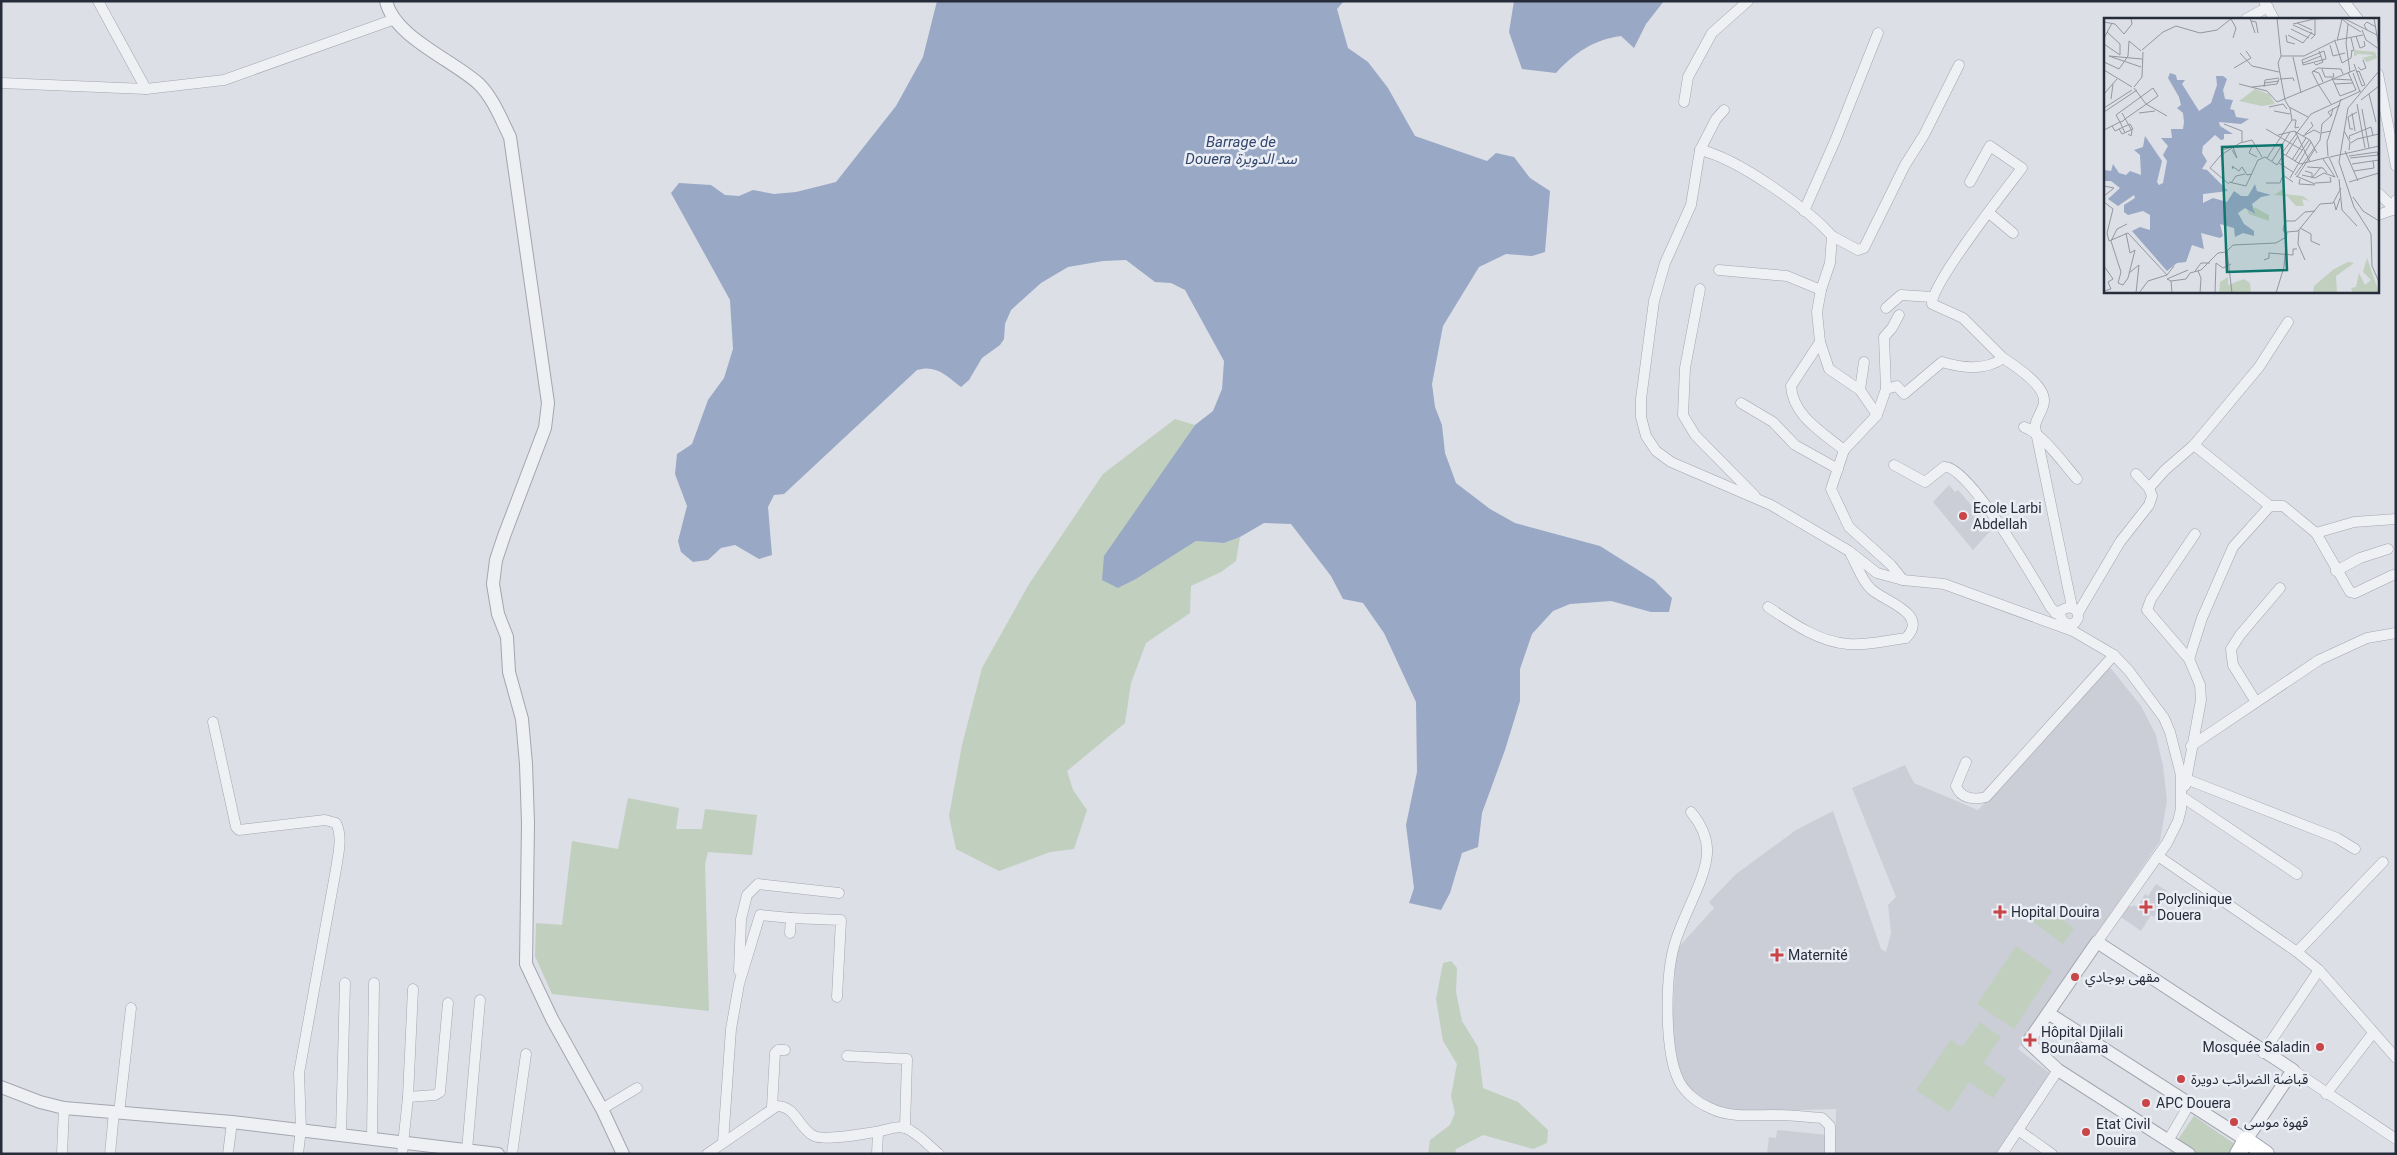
<svg xmlns="http://www.w3.org/2000/svg" width="2397" height="1155" viewBox="0 0 2397 1155" font-family="Roboto,'Noto Sans Arabic',sans-serif">
	<rect width="100%" height="100%" fill="#dcdfe6"/>
	<!-- built -->
	<g fill="#cbced7">
		<polygon points="1949,485 1955,492 1958,490 1992,529 1973,550 1933,502"/>
		<polygon points="2109,666 2141,706 2156,735 2163,766 2167,800 2160,841 2018,1049 2051,1074 1997,1154 1835,1154 1836,1109 1738,1112 1721,1109 1697,1096 1686,1084 1678,1068 1672,1031 1676,950 1714,908 1709,902 1736,874 1796,830 1833,811 1881,949 1886,952 1891,933 1888,905 1896,897 1852,788 1905,765 1914,783 1978,810"/>
		<polygon points="2156,884 2167,891 2159,903 2162,905 2154,917 2151,915 2141,931 2118,915 2126,904 2131,907 2134,905 2137,907 2145,894 2148,896"/>
		<polygon points="1777,1130 1828,1135 1826,1154 1767,1154 1769,1137 1776,1138"/>
	</g>
	<!-- green -->
	<g fill="#c0cfbe">
		<polygon points="1175,419 1195,425 1142,503 1118,588 1136,579 1196,541 1224,543 1240,537 1236,561 1221,572 1191,586 1190,613 1146,643 1131,683 1125,723 1067,771 1073,790 1087,810 1074,849 1050,852 999,871 956,849 949,816 962,745 982,668 1029,584 1103,474"/>
		<polygon points="628,798 679,808 676,829 702,829 705,809 757,815 752,855 708,852 705,864 709,1011 552,994 535,956 536,923 562,925 572,841 618,849"/>
		<polygon points="2044,906 2074,928 2063,944 2033,922"/>
		<polygon points="2016,946 2052,971 2014,1029 1977,1004"/>
		<polygon points="1451,961 1457,968 1456,992 1462,1021 1478,1047 1483,1088 1518,1102 1548,1130 1547,1143 1533,1149 1483,1135 1456,1149 1455,1154 1428,1154 1430,1140 1450,1125 1455,1113 1451,1096 1457,1064 1443,1041 1436,999 1443,963"/>
		<polygon points="1980,1022 2001,1037 1983,1063 2006,1079 1993,1098 1969,1082 1949,1112 1916,1090 1951,1040 1962,1047"/>
		<polygon points="2194,1116 2236,1145 2230,1154 2168,1154"/>
	</g>
	<!-- water -->
	<g fill="#98a8c5">
		<path d="M937 1H1344L1337 9 1348 48 1368 62 1388 88 1415 136 1487 161 1496 153 1514 157 1530 178 1550 191 1545 252 1532 256 1506 254 1479 267 1443 326 1432 384 1435 407 1442 425 1445 453 1456 483 1490 509 1515 523 1600 546 1654 580 1672 598 1669 612H1651L1611 601 1570 604 1553 611 1532 634 1520 669V701L1505 750 1482 813 1478 847 1462 853 1450 893 1441 910 1409 903 1414 888 1406 825 1417 772 1416 702 1384 633 1363 603 1343 599 1331 576 1291 524 1264 523 1240 537 1224 543 1196 541 1136 579 1118 588 1102 580 1104 556 1195 425 1213 411 1222 389 1224 361 1185 290 1171 283 1155 282 1126 260 1103 261 1068 267 1041 283 1011 310 1005 324 1004 339 1000 345 982 358 969 380 961 387C947 376 936 364 917 370L784 494 774 495 768 507 772 555 759 559 735 545 721 548 708 560 693 562 681 552 678 541 687 506 675 474 677 454 692 444 708 400 724 378 733 349 730 300 671 193 679 183 711 185 725 195 739 196 753 190 774 194 796 192 836 182 896 106 923 57Z"/>
		<path d="M1514 1H1664L1646 24 1634 48 1621 36C1595 39 1574 53 1556 73L1522 69 1509 32Z"/>
	</g>
	<g fill="none" stroke-linecap="round" stroke-linejoin="round">
		<!-- minor casing -->
		<g stroke="#a2a6af" stroke-width="11">
			<g id="minor">
				<polyline points="98,1 146,89"/>
				<polyline points="2264,1 2274,19"/>
				<polyline points="2344,1 2358,19"/>
				<polyline points="2246,19 2268,7"/>
				<polyline points="2378,74 2396,166"/>
				<polyline points="1,83 146,89 224,80 395,19"/>
				<polyline points="1684,102 1688,77 1712,33 1748,1"/>
				<polyline points="1724,110 1716,119 1700,150 1691,205 1665,263 1654,301 1641,399 1641,417 1646,436 1656,451 1671,462 1771,505 1849,551 1877,573 1903,580 1944,584 2073,631 2114,655 2129,671 2164,718 2170,732 2181,775 2181,809 2178,821 2167,843 2097,942"/>
				<path d="M1700 150C1737 158 1807 208 1832 236L1830 263 1821 290 1817 312 1820 342 1829 369 1860 390 1877 415"/>
				<polyline points="2378,193 2396,210"/>
				<polyline points="1804,211 1835,141 1878,33"/>
				<polyline points="1989,213 2013,233"/>
				<polyline points="2378,215 2395,209 2396,200"/>
				<polyline points="1832,236 1858,250 1864,248 1905,165 1924,135 1959,65"/>
				<polyline points="1719,270 1787,276 1821,290"/>
				<polyline points="1700,289 1685,368 1683,415 1695,435 1755,496"/>
				<polyline points="1886,308 1901,295 1932,297"/>
				<path d="M1820 342 1791 386C1793 416 1822 432 1844 450"/>
				<path d="M2003 358C2015 366 2045 385 2044 401 2044 410 2036 417 2035 427L2072 607"/>
				<polyline points="1886,389 1884,337 1892,328 1899,315"/>
				<polyline points="1860,390 1864,362"/>
				<polyline points="1741,403 1773,422 1795,445 1838,469"/>
				<path d="M2024 427C2043 434 2063 463 2077 479"/>
				<polyline points="2194,445 2270,506"/>
				<path d="M1894 465 1925 482 1944 467C1968 463 2038 586 2051 608L2061 617"/>
				<polyline points="2149,488 2165,470 2194,445 2259,367 2288,322"/>
				<polyline points="2316,533 2354,522 2396,519"/>
				<polyline points="2336,571 2360,558 2388,549"/>
				<path d="M1903 580 1891 565 1849 527 1831 489 1844 450 1877 415 1886 389 1897 386 1904 394 1942 362C1962 368 1986 371 2003 358L1963 318 1932 304C1931 284 2006 189 2022 168L1990 146 1970 182"/>
				<path d="M1768 607C1792 623 1819 642 1848 644 1865 646 1889 640 1906 638 1930 613 1883 601 1871 589 1862 581 1857 565 1851 555"/>
				<polyline points="2055,613 2069,607 2077,610 2078,618 2075,623 2067,624 2062,620"/>
				<polyline points="2078,613 2120,542 2149,505 2152,496 2149,488 2136,474"/>
				<polyline points="2189,659 2202,618 2233,547 2270,506 2283,506 2316,533 2350,592 2355,593 2393,575"/>
				<polyline points="2256,702 2233,665 2231,649 2240,635 2280,588"/>
				<path d="M213 722 236 827 239 830 325 820 336 823C343 837 338 855 336 869L299 1073 301 1129 298 1154"/>
				<polyline points="2191,746 2319,660 2367,638 2396,633"/>
				<path d="M1966 762 1956 786C1961 799 1974 800 1986 797L2114 655"/>
				<polyline points="2186,779 2337,838 2355,849"/>
				<polyline points="2185,786 2201,700 2200,685 2189,659 2147,610 2151,599 2195,534"/>
				<polyline points="2184,798 2297,874"/>
				<path d="M1691 812C1701 824 1708 838 1707 854 1705 881 1683 915 1675 943 1665 975 1664 1051 1679 1081 1685 1093 1698 1103 1710 1108 1730 1118 1752 1115 1773 1115 1790 1115 1806 1117 1822 1118L1830 1126V1154"/>
				<polyline points="2158,856 2297,952 2319,970 2396,1058"/>
				<polyline points="791,918 841,920 837,997"/>
				<polyline points="2297,952 2383,862"/>
				<polyline points="739,971 741,919 747,895 758,884 839,893"/>
				<polyline points="2263,1053 2319,970"/>
				<polyline points="847,1056 907,1059 905,1128"/>
				<polyline points="2293,1070 2396,1139"/>
				<polyline points="2326,1094 2373,1033"/>
				<polyline points="408,1097 435,1095 440,1092 448,1003"/>
				<polyline points="772,1107 775,1053 778,1050 785,1050"/>
				<polyline points="602,1109 637,1088"/>
				<polyline points="119,1113 131,1008"/>
				<polyline points="2018,1130 2052,1154"/>
				<polyline points="341,1134 345,983"/>
				<polyline points="372,1138 374,983"/>
				<polyline points="2169,1139 2190,1103"/>
				<polyline points="723,1142 731,1029 739,984 760,915 791,918 790,933"/>
				<polyline points="467,1150 480,1000"/>
				<polyline points="62,1154 64,1108"/>
				<polyline points="110,1154 114,1112"/>
				<polyline points="228,1154 232,1122"/>
				<polyline points="402,1154 408,1097 413,989"/>
				<polyline points="512,1154 526,1054"/>
				<path d="M707 1154 777 1106C796 1106 799 1129 814 1136 826 1141 862 1134 875 1132 885 1131 896 1125 905 1128 917 1132 929 1146 939 1154"/>
				<polyline points="877,1154 878,1132"/>
				<polyline points="2002,1154 2058,1070"/>
			</g>
		</g>
		<!-- tertiary casing -->
		<g stroke="#a2a6af" stroke-width="14">
			<g id="tertiary">
				<path d="M386 1C394 37 453 60 479 84 493 98 501 119 510 137L548 403 545 428 504 536 496 560 493 584 498 614 507 637 509 672 522 719 526 764 528 823 526 964 552 1019 602 1109 623 1154"/>
				<polyline points="2048,1013 2246,1140 2293,1070 2097,942 2028,1042 2058,1070 2189,1154"/>
				<polyline points="1,1087 40,1102 64,1108 232,1122 498,1154"/>
			</g>
		</g>
		<!-- primary casing -->
		<g stroke="#9ca2b1" stroke-width="18">
			<polyline id="primary" points="2238,1154 2246,1140 2266,1154"/>
		</g>
		<!-- minor -->
		<use href="#minor" stroke="#eff0f4" stroke-width="10"/>
		<!-- tertiary -->
		<use href="#tertiary" stroke="#eff0f4" stroke-width="12"/>
		<!-- primary -->
		<use href="#primary" stroke="#fff" stroke-width="16"/>
	</g>
	<!-- markers -->
	<g fill="#c84548" stroke="#ebeef4" stroke-width="2">
		<circle cx="1963" cy="516" r="5"/>
		<path d="M2143.5 899.5h5v5h5v5h-5v5h-5v-5h-5v-5h5z"/>
		<path d="M1997.5 904.5h5v5h5v5h-5v5h-5v-5h-5v-5h5z"/>
		<path d="M1774.5 947.5h5v5h5v5h-5v5h-5v-5h-5v-5h5z"/>
		<circle cx="2075" cy="977" r="5"/>
		<path d="M2027.5 1032.5h5v5h5v5h-5v5h-5v-5h-5v-5h5z"/>
		<circle cx="2320" cy="1047" r="5"/>
		<circle cx="2181" cy="1079" r="5"/>
		<circle cx="2146" cy="1103" r="5"/>
		<circle cx="2234" cy="1122" r="5"/>
		<circle cx="2086" cy="1132" r="5"/>
	</g>
	<g text-anchor="middle" stroke-width="5" stroke-linejoin="round" paint-order="stroke">
		<!-- poi labels -->
		<g font-size="14" fill="#272c3b" stroke="#ebeef4" text-anchor="start">
			<text x="1973" y="513">Ecole Larbi<tspan x="1973" dy="16">Abdellah</tspan></text>
			<text x="2157" y="904">Polyclinique<tspan x="2157" dy="16">Douera</tspan></text>
			<text x="2011" y="917">Hopital Douira</text>
			<text x="1788" y="960">Maternité</text>
			<text x="2085" y="982">مقهى بوجادي</text>
			<text x="2041" y="1037">Hôpital Djilali<tspan x="2041" dy="16">Bounâama</tspan></text>
			<text x="2310" y="1052" text-anchor="end">Mosquée Saladin</text>
			<text x="2191" y="1084">قباضة الضرائب دويرة</text>
			<text x="2156" y="1108">APC Douera</text>
			<text x="2244" y="1127">قهوة موسى</text>
			<text x="2096" y="1129">Etat Civil<tspan x="2096" dy="16">Douira</tspan></text>
		</g>
		<!-- water labels -->
		<g font-size="15" font-style="italic" fill="#33466d" stroke="#ebeef4">
			<text x="1241" y="147">Barrage de<tspan x="1241" dy="17">Douera سد الدويرة</tspan></text>
		</g>
	</g>
	<!-- overview -->
	<g transform="translate(2104 18)">
		<rect width="275" height="275" fill="#dcdfe6"/>
		<path d="M250 32 271 34 273 40 263 44 258 40 270 37 254 36 250 39ZM151 71 165 76 171 86 158 88 135 83ZM179 171 180 176 199 178 205 183 198 181 200 188H192L183 178 170 177ZM150 189 165 197V203L145 196 143 191 149 196ZM263 240 275 275H249L247 270 252 269 255 255 261 267 267 262 259 254ZM244 244 250 245 232 258 233 275H209L210 268 230 251ZM124 259V267L140 261 146 265 147 275H115L116 264Z" fill="#c0cfbe"/>
		<path d="M66 55 72 57 73 62H81L78 66 95 93 107 85 113 67 112 58H119L123 61 119 72 121 81 129 82 126 91 130 92 132 99 145 101 137 106 115 104 116 108 129 116H120V121L117 122 111 117 99 128 98 135 103 143 98 151 103 152 124 173 99 176V185L109 180 123 184 130 173 137 178H144L151 166 153 173 167 177 157 179 148 186 151 196 141 190 134 195 140 206 150 213V218L139 215 131 219 130 210 116 206 119 218 116 220 97 215 100 231 88 227 82 244 73 245 63 253 28 213 36 209 46 212V197L39 193 24 197 20 194V187L31 180 30 177 14 188 4 181 16 170 7 163H0V152L7 153 9 146 15 155 22 157 26 153 37 157 36 137 30 132 39 129 41 118 58 143 53 164 55 167 59 165 63 143 59 137 64 128 57 120H68L67 111H79L80 104 79 95 73 90 77 87 75 79 64 60Z" fill="#98a8c5"/>
		<path fill="none" stroke="#9497a2" stroke-width="1" d="M146 0 151 15M173 0 177 38 174 45 181 82 185 89 204 99M239 0 275 18M270 0 275 30M127 1 132 10 129 20M211 1 230 0M147 3 152 4 154 15M0 4 11 6 20 16 28 6 27 0M193 5 208 12M189 6 210 1M244 6 257 14M189 7 211 17M187 11 205 20M258 12 262 22 275 31M263 12 260 7 263 4 272 9M3 14 16 26V37M182 17 183 24 191 26M184 17 199 25 208 14M252 18 256 30 261 28 260 23M0 20 8 5M247 20 250 32 247 33M207 21 211 17V1M233 22 259 17M25 23 37 33M231 23 238 45 247 40 248 32M233 23 238 1 244 6 242 25 246 54M0 26 16 37M226 27 229 38 241 35M38 32 59 14 72 8 96 15 113 12 128 0M220 33 222 41 199 47 198 42ZM136 35 148 48 175 54M177 38H200L232 22M189 39 197 75M0 44 15 51 24 38 25 23M199 45 217 38M210 45 212 47 219 44 215 33M250 46 258 68 261 67M37 49 5 38 38 41M254 49 257 52 262 50 259 42M130 50 147 40 142 33M218 51 221 59H230L229 55M0 52 28 69M209 53 215 55 219 64M275 53 244 90 235 144 250 189 267 216 268 248 275 264M252 54 255 53 261 67M249 55 256 74M228 60 236 78M176 61 189 60 190 63M229 61 248 62M160 65 175 63M135 66 163 73 173 84 251 52M214 66 208 54 214 50 237 51 239 56M214 66 227 86M231 66 249 65M30 69 38 59 39 34M148 69 173 66 175 61M160 69 161 62 175 60M30 70 42 86 63 98M0 76 13 61M265 76 272 104M236 78 252 72 244 54M7 81 9 66M257 82 275 68M253 86 261 130M165 89 179 86 183 91M0 90 28 72M258 91 265 130M170 93 186 96M0 94 33 72M18 95 28 113 27 118 24 116M35 95 51 93M248 95 251 113M227 98 224 94 236 87M188 102H192L191 110 195 109M120 106 138 113V124M8 108 11 113 15 111 26 106 29 111 18 116 15 111M162 111 198 132M249 111H246L244 99 253 94M0 112 16 104 19 103 21 101 54 78 49 70 12 97 16 104 21 115M191 113 206 144M240 113 246 124 245 132M217 115 218 106 227 98 229 90M201 116 209 108 207 104M174 117 190 113 206 122 213 135M199 118 210 112 216 115M246 121 245 118 267 109 269 117M247 125 253 121 275 116M148 128 145 135 153 139M117 132 129 129 133 140 128 132M241 133 254 163M182 137 194 118M224 138 223 124 237 81M245 138 273 134 274 137 246 140M225 139 196 146 178 135 207 96 257 73M225 139 234 160M226 139 275 128M163 140 188 102 186 90M219 141 231 159M188 142 202 120M168 143 186 114M191 143 205 122M175 145 189 154M248 146 275 142M203 149 219 150 223 155M129 151 128 148 135 153 138 149 143 157 148 156M201 153 208 155V160L217 149M250 153 270 150 269 143M191 157 216 122 217 115 227 113M198 157 211 160 220 155 231 159M192 158 211 166M193 159 211 131M186 160 207 124M196 161 195 166 211 167M235 161 238 192 253 208M125 164 142 168 154 142 161 139 173 147 180 136M245 164 275 155M127 165 132 158 141 156M162 165H176L179 157 189 164M211 165 227 164 226 159M125 166 106 150 117 137 136 125 148 122 158 139M0 168 10 170 0 178M249 179 259 193 275 203M0 184 9 191 3 215 5 223 24 215 63 257 70 248M230 184 232 192 236 180M196 210 207 216V223L216 227M195 212 194 226 201 242M22 215 26 235 31 232 24 260 19 267 14 265 17 254 7 223 13 211 23 206M182 216 179 212 181 203H191L201 194 211 193M123 233 128 275M160 242 165 240V235L189 237V231H193M112 245 119 250 127 246M0 248 9 261 4 264 7 271 0 273M91 253 97 245H106M94 253 97 260 96 275M25 255 35 247 32 275M67 263 63 261 84 252M35 275 44 263 63 257M68 275 67 263 82 261 86 255 97 252 114 235 122 234 129 227 172 225 182 219M111 275 112 245M172 275 180 249 183 214 194 213 216 186 229 185 237 170"/>
		<path fill="#0f766e" fill-opacity="0.15" stroke="#0f766e" stroke-width="2.5" d="M178 127 183 252 123 254 118 129Z"/>
		<rect width="275" height="275" fill="none" stroke="#272c3b" stroke-width="2.5"/>
	</g>
	<!-- border -->
	<rect width="2397" height="1155" fill="none" stroke="#272c3b" stroke-width="5"/>
</svg>
